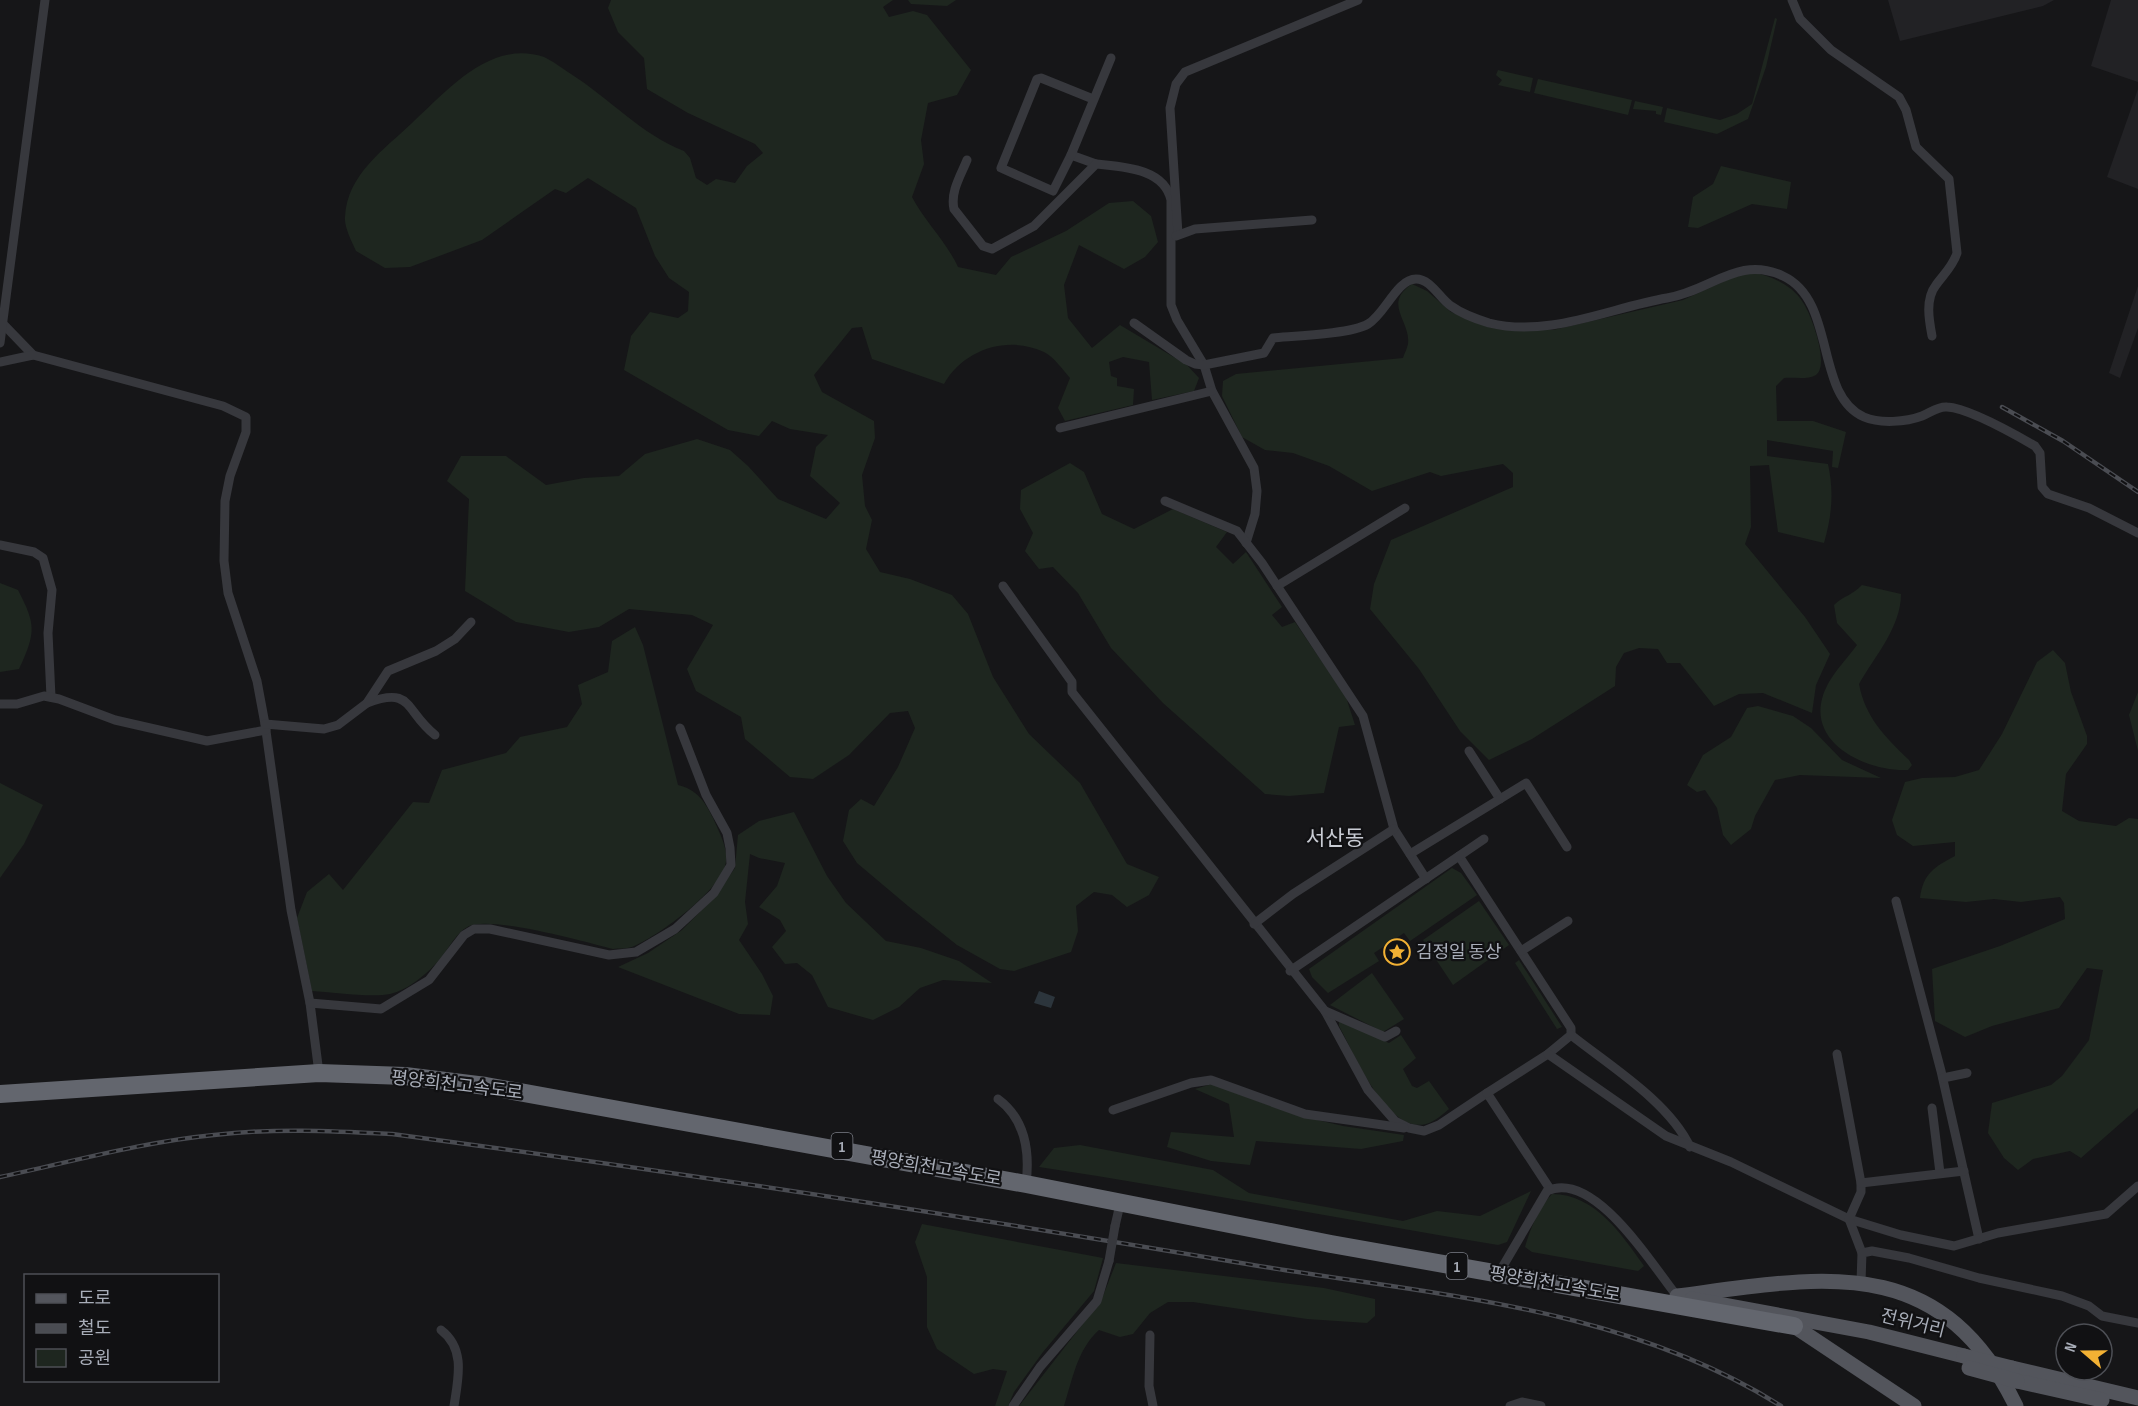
<svg xmlns="http://www.w3.org/2000/svg" width="2138" height="1406" viewBox="0 0 2138 1406" font-family="'Sofia Sans Condensed','Noto Sans KR',sans-serif">
	<rect width="100%" height="100%" fill="#161618"/>
	<!-- built -->
	<g fill="#222225">
		<polygon points="1888,0 2054,0 2043,6 1900,41"/>
		<polygon points="2111,0 2138,0 2138,82 2091,66"/>
		<polygon points="2138,89 2138,189 2107,177"/>
		<polygon points="2138,286 2138,328 2120,378 2109,373"/>
	</g>
	<!-- green -->
	<g fill="#1e261f">
		<path d="M611 0H893L883 7 889 17 913 11 927 15 971 70 957 95 928 103 921 140 924 164 912 197C925 222 946 241 958 267L996 275 1011 257 1066 231 1109 203 1133 201 1151 216 1158 242 1145 257 1124 269 1079 245 1064 285 1068 318 1092 348 1120 325 1187 365 1199 378 1194 391 1152 400 1149 362 1123 357 1109 362 1111 376 1117 378V386L1134 389 1133 405 1065 421 1058 408 1070 378C1063 370 1054 357 1044 352 1008 335 964 349 944 384L872 359 862 327 852 328 814 375 822 392 874 421 875 438 862 475 865 506 872 520 866 549 880 572 910 579 952 595 968 614 993 677 1029 734 1080 783 1127 864 1159 877 1149 895 1127 907 1112 895 1094 892 1076 906 1078 931 1071 952 1014 971 1000 969 957 945 908 906 857 863 843 841 849 810 861 799 874 806 898 767 915 728 908 711 890 713 849 755 813 779 790 777 745 739 741 717 696 691 687 669 713 625 692 615 629 609 599 627 569 632 516 622 465 591 469 499 447 481 461 456H506L546 485 584 478 619 476 645 454 697 439 730 450 748 466 778 499 826 519 840 503 810 476 816 447 828 435 790 429 772 421 759 436 728 430 624 370 631 336 650 312 678 318 688 311 689 292 669 278 655 256 636 208 588 178 566 193 555 189 482 240 410 267 385 268 356 251C352 242 344 227 345 217 347 174 385 149 412 123 447 91 490 39 544 57 553 61 563 69 571 74 609 98 642 135 684 151L690 158 696 178 707 185 716 179 735 183 747 166 763 153 755 144 688 113 647 89 644 58 618 32 608 8Z"/>
		<polygon points="908,0 956,0 947,6 911,4"/>
		<polygon points="1775,18 1777,19 1766,67 1748,119 1717,134 1664,122 1667,108 1720,120 1737,114 1752,104"/>
		<polygon points="1498,70 1533,78 1530,92 1498,85 1502,80 1496,75"/>
		<polygon points="1538,79 1632,100 1628,115 1534,93"/>
		<polygon points="1635,101 1663,107 1661,115 1656,114 1656,111 1633,109"/>
		<polygon points="1721,166 1791,182 1787,209 1752,204 1698,228 1688,227 1693,197 1713,184"/>
		<path d="M1750 272C1769 275 1791 284 1802 301 1811 313 1830 365 1816 375 1808 380 1793 377 1784 378L1776 386 1777 421H1813L1846 432 1838 468 1832 467 1833 451 1767 440V456L1828 464C1834 491 1832 516 1824 543L1778 532 1769 465 1750 466 1751 527 1745 544 1805 617 1830 654 1816 685 1812 713 1763 693 1739 694 1714 706 1680 663H1667L1658 649 1639 648 1624 653 1616 667 1615 686 1532 739 1489 760 1460 731 1419 669 1370 609 1374 584 1391 540 1513 487V473L1503 464 1441 476 1430 472 1372 491 1329 466 1293 453 1265 450 1242 437 1222 396 1223 381 1236 374 1403 358C1404 354 1407 349 1408 344 1411 321 1382 304 1412 284L1427 291 1451 312 1484 325 1553 330 1683 300 1738 275Z"/>
		<polygon points="1070,463 1084,472 1102,514 1134,529 1173,509 1227,532 1216,547 1233,564 1246,552 1282,607 1272,615 1282,627 1295,622 1346,697 1355,725 1339,727 1324,793 1289,796 1265,794 1163,703 1111,648 1078,593 1053,567 1039,569 1025,551 1033,533 1020,509 1021,490"/>
		<path d="M0 583 18 590C36 625 36 632 19 669L0 672Z"/>
		<path d="M1862 585 1901 594C1901 627 1875 656 1859 684 1865 717 1885 737 1909 760L1912 765 1908 770C1870 772 1810 746 1822 699 1828 677 1844 663 1857 645L1837 623 1834 605C1843 596 1853 595 1862 585Z"/>
		<path d="M635 627 643 645 678 785C697 790 704 800 713 818 719 832 730 851 725 866 717 893 657 937 632 947 626 949 619 948 613 949 585 942 493 916 469 926 455 933 449 949 439 960 427 974 408 990 390 994 372 998 332 992 312 991L297 918 307 892 329 874 343 890 413 802 429 803 442 770 506 753 520 737 567 727 582 704 578 685 608 672 612 641Z"/>
		<path d="M2053 650 2065 663 2071 692 2087 736V744L2066 774 2062 811 2079 821 2116 826 2129 818 2138 819V1108L2081 1158 2070 1151 2033 1159 2018 1170 2004 1158 1988 1133 1992 1103 2051 1085 2062 1076 2089 1040 2103 970 2087 968 2059 1008 1992 1026 1965 1037 1935 1021 1932 969 2000 946 2065 919 2064 903 2060 897 2021 902 1994 899 1966 902 1920 898C1923 874 1934 867 1955 856V842L1913 846 1897 835 1892 820 1905 782 1922 778 1955 777 1979 770 2002 734 2037 662Z"/>
		<polygon points="2138,692 2138,751 2129,715"/>
		<polygon points="1758,706 1793,716 1811,728 1842,760 1881,778 1800,775 1775,780 1755,816 1751,829 1731,845 1723,835 1717,808 1705,790 1697,792 1687,785 1703,755 1731,737 1747,708"/>
		<polygon points="0,783 43,805 24,844 0,878"/>
		<polygon points="794,812 827,876 846,903 886,941 921,948 959,961 992,983 943,980 920,988 899,1007 873,1020 828,1007 812,975 797,963 785,964 772,947 786,931 780,920 759,907 777,886 785,863 759,858 750,854 745,902 748,924 739,940 762,974 773,996 770,1015 739,1014 618,967 648,953 682,930 712,900 735,868 738,835 759,821"/>
		<polygon points="1452,868 1461,873 1477,895 1410,941 1404,933 1374,953 1379,961 1328,993 1312,977 1309,969"/>
		<polygon points="1479,901 1509,945 1453,985 1423,940"/>
		<polygon points="1519,960 1562,1027 1557,1029 1515,963"/>
		<polygon points="1372,973 1404,1019 1383,1032 1330,1005"/>
		<path d="M1339 1020 1389 1043 1401 1035 1416 1058 1403 1069 1412 1086 1417 1088 1429 1081 1449 1109C1443 1114 1434 1122 1426 1124 1387 1134 1354 1053 1339 1026Z"/>
		<polygon points="1212,1084 1296,1115 1343,1126 1404,1135 1403,1141 1361,1149 1256,1141 1250,1165 1211,1161 1167,1147 1171,1132 1234,1137 1229,1104 1195,1089"/>
		<path d="M1080 1145 1213 1170 1249 1193 1403 1221 1437 1211 1480 1216 1531 1191 1507 1242 1498 1245C1345 1220 1192 1190 1039 1167L1054 1148Z"/>
		<path d="M1552 1194C1595 1194 1622 1235 1644 1266L1638 1271 1532 1252 1525 1247C1530 1229 1539 1207 1552 1194Z"/>
		<polygon points="922,1224 1103,1258 1094,1291 1043,1352 1014,1392 1008,1406 995,1406 1007,1371 993,1369 974,1374 937,1349 927,1327 927,1277 915,1242"/>
		<path d="M1116 1263 1324 1288 1375 1299V1316L1367 1323 1307 1319 1193 1302H1168L1150 1313 1133 1334 1120 1337 1099 1330C1077 1350 1073 1378 1064 1406H1019L1096 1307 1103 1296Z"/>
	</g>
	<!-- water -->
	<polygon fill="#2c353c" points="1039,991 1055,997 1051,1008 1034,1003"/>
	<g fill="none" stroke-linecap="round" stroke-linejoin="round">
		<!-- minor -->
		<g stroke="#37383d" stroke-width="9">
			<path d="M1792 0 1800 19 1831 50 1899 97 1906 110 1916 147 1949 179 1957 253C1953 266 1944 274 1936 285 1925 299 1929 320 1932 336"/>
			<polyline points="1093,99 1041,78 1037,79 1001,168 1053,191 1071,155 1096,164"/>
			<polyline points="1071,155 1111,58"/>
			<path d="M967 160C961 175 950 192 954 209L983 246 992 249 1034 226 1096 164C1123 167 1164 168 1171 200V305L1177 320 1204 365 1212 391 1254 468 1257 491 1255 514 1246 543"/>
			<polyline points="1178,234 1170,108 1176,84 1185,72 1358,0"/>
			<polyline points="1176,236 1195,229 1312,220"/>
			<path d="M1134 323 1186 360 1195 364 1204 365 1264 353 1273 338C1295 336 1351 334 1368 324 1385 314 1397 279 1416 279 1431 279 1440 299 1451 306 1462 314 1476 319 1489 323 1549 338 1609 308 1667 298 1711 291 1738 255 1783 276 1837 301 1814 395 1864 417 1880 424 1906 422 1922 416 1930 413 1938 406 1947 407 1968 408 2016 435 2035 446L2040 453 2042 487 2048 494 2089 508 2138 533"/>
			<polyline points="3,324 33,355"/>
			<polyline points="0,343 45,0"/>
			<polyline points="0,362 33,355 223,406 246,417 246,432 230,476 225,501 224,561 228,593 257,681 265,724 291,910 310,1003 319,1073"/>
			<polyline points="1060,428 1212,391"/>
			<polyline points="1165,501 1237,531 1262,563 1363,716 1394,829 1426,879"/>
			<polyline points="0,545 34,552 43,558 52,590 48,633 51,697"/>
			<polyline points="1003,586 1072,682 1072,692 1325,1011 1368,1090 1395,1121 1409,1128 1424,1131 1439,1125 1487,1093 1550,1189"/>
			<polyline points="1277,586 1405,508"/>
			<path d="M367 703C413 686 404 710 435 735"/>
			<polyline points="0,704 17,704 44,696 59,699 115,720 207,741 266,730"/>
			<polyline points="265,724 324,729 338,725 367,703 388,671 436,651 455,639 471,622"/>
			<polyline points="1469,751 1500,799"/>
			<polyline points="1410,854 1526,783 1567,847"/>
			<polyline points="1459,856 1571,1028 1571,1035 1548,1054 1487,1093"/>
			<polyline points="1896,901 1941,1071 1979,1239"/>
			<polyline points="1254,924 1293,894 1394,829"/>
			<polyline points="1521,951 1568,921"/>
			<polyline points="1290,971 1484,839"/>
			<polyline points="310,1003 381,1009 429,980 464,935 474,929 490,929 609,955 636,952 675,929 714,893 731,865 730,848 727,833 706,795 680,728"/>
			<polyline points="1325,1011 1385,1037 1396,1031"/>
			<path d="M1571 1035C1610 1066 1669 1102 1690 1147"/>
			<polyline points="1548,1054 1666,1136 1731,1162 1849,1219 1901,1235 1954,1246 1998,1233 2106,1214 2138,1186"/>
			<polyline points="1837,1054 1861,1183 1861,1192 1849,1219 1862,1253"/>
			<polyline points="1943,1078 1967,1073"/>
			<path d="M998 1099C1025 1119 1030 1152 1026 1184"/>
			<polyline points="1932,1108 1940,1173"/>
			<polyline points="1113,1110 1191,1083 1211,1080 1305,1114 1404,1128"/>
			<polyline points="1861,1183 1964,1171"/>
			<polyline points="1115,1226 1121,1200"/>
			<path d="M1503 1266 1547 1191C1594 1169 1652 1265 1677 1296"/>
			<polyline points="1861,1282 1862,1253 1872,1251 1909,1258 1979,1278 2062,1296 2089,1306 2102,1316 2138,1323"/>
			<path d="M441 1330C466 1349 458 1379 454 1406"/>
			<polyline points="1150,1335 1149,1386 1153,1406"/>
			<polyline points="1013,1406 1040,1367 1097,1301 1109,1261"/>
			<polyline points="1510,1406 1522,1402 1541,1406"/>
		</g>
		<!-- primary -->
		<g stroke="#53555c" stroke-width="15">
			<path d="M1677 1296C1823 1277 1939 1250 2016 1406"/>
			<polyline points="1692,1299 1869,1332 1964,1356"/>
			<polyline points="1794,1326 1914,1406"/>
			<polyline points="2012,1368 2138,1398"/>
			<polyline points="2017,1381 2102,1400"/>
		</g>
		<!-- motorway -->
		<polyline stroke="#63666e" stroke-width="18" points="0,1094 319,1073 405,1076 486,1086 1026,1184 1331,1244 1794,1326"/>
		<!-- rail casing -->
		<g stroke="#4a4c52" stroke-width="4.5">
			<g id="rail">
				<polyline points="2002,407 2063,441 2138,492"/>
				<path d="M0 1177C71 1162 142 1142 214 1135 273 1128 332 1131 392 1134 677 1172 963 1216 1247 1264 1430 1295 1621 1305 1781 1406"/>
			</g>
		</g>
		<!-- rail -->
		<use href="#rail" stroke="#111113" stroke-width="2" stroke-dasharray="7" stroke-linecap="butt"/>
		<!-- minor-bridge -->
		<polyline stroke="#37383d" stroke-width="9" points="1109,1261 1115,1226"/>
		<!-- primary-bridge -->
		<g stroke="#53555c" stroke-width="15">
			<polyline points="1964,1356 2012,1368"/>
			<polyline points="1969,1368 2017,1381"/>
		</g>
	</g>
	<!-- icons -->
	<defs>
		<g id="sight-ring" transform="scale(1.35)"><circle r="9.5" fill="#111113" stroke="#f2b134" stroke-width="1.5"/><path d="M0-6L1.8-2.2L6-1.7L2.9 1.2L3.7 5.4L0 3.3L-3.7 5.4L-2.9 1.2L-6-1.7L-1.8-2.2Z" fill="#f2b134"/></g>
	</defs>
	<g fill-rule="evenodd">
		<use href="#sight-ring" x="1397" y="952"/>
	</g>
	<g text-anchor="middle" stroke-width="4.5" stroke-linejoin="round" paint-order="stroke">
		<!-- shield labels -->
		<g fill="#111113" stroke="#7b7e86" stroke-width="1.5">
			<rect x="831.5" y="1133" width="21" height="26" rx="4.5"/>
			<rect x="1446.5" y="1253" width="21" height="26" rx="4.5"/>
		</g>
		<g font-size="16" font-weight="bold" fill="#a8adb8">
			<text x="842" y="1152">1</text>
			<text x="1457" y="1272">1</text>
		</g>
		<!-- poi labels -->
		<g font-size="18" fill="#a8adb8" stroke="#111113" text-anchor="start">
			<text x="1416" y="958">김정일 동상</text>
		</g>
		<!-- street labels -->
		<g font-size="18" fill="#a8adb8" stroke="#111113">
			<text transform="translate(457 1085) rotate(7)" y="6">평양희천고속도로</text>
			<text transform="translate(936 1168) rotate(10)" y="6">평양희천고속도로</text>
			<text transform="translate(1555 1284) rotate(10)" y="6">평양희천고속도로</text>
			<text transform="translate(1913 1323) rotate(14)" y="6">전위거리</text>
		</g>
		<!-- quarter labels -->
		<g font-size="21" fill="#c9ccd4" stroke="#111113">
			<text x="1335" y="845">서산동</text>
		</g>
	</g>
	<!-- legend -->
	<rect x="24" y="1274" width="195" height="108" fill="#111113" stroke="#4d4f55" stroke-width="1.5"/>
	<rect x="36" y="1294" width="30" height="9" fill="#53555c" stroke="#4d4f55" stroke-width="1.5"/>
	<text x="78" y="1304" font-size="18" fill="#a8adb8">도로</text>
	<rect x="36" y="1324" width="30" height="9" fill="#4a4c52" stroke="#4d4f55" stroke-width="1.5"/>
	<text x="78" y="1334" font-size="18" fill="#a8adb8">철도</text>
	<rect x="36" y="1349" width="30" height="18" fill="#1e261f" stroke="#4d4f55" stroke-width="1.5"/>
	<text x="78" y="1364" font-size="18" fill="#a8adb8">공원</text>
	<!-- north arrow -->
	<g transform="translate(2084 1352) rotate(290)"><circle r="28" fill="#111113" stroke="#4d4f55" stroke-width="1.5"/>
	<path d="M0-4.5L10 22L0 15L-10 22Z" fill="#f2b134"/>
	<text y="-9" font-size="16" font-weight="bold" text-anchor="middle" fill="#a8adb8">N</text>
	</g>
</svg>
